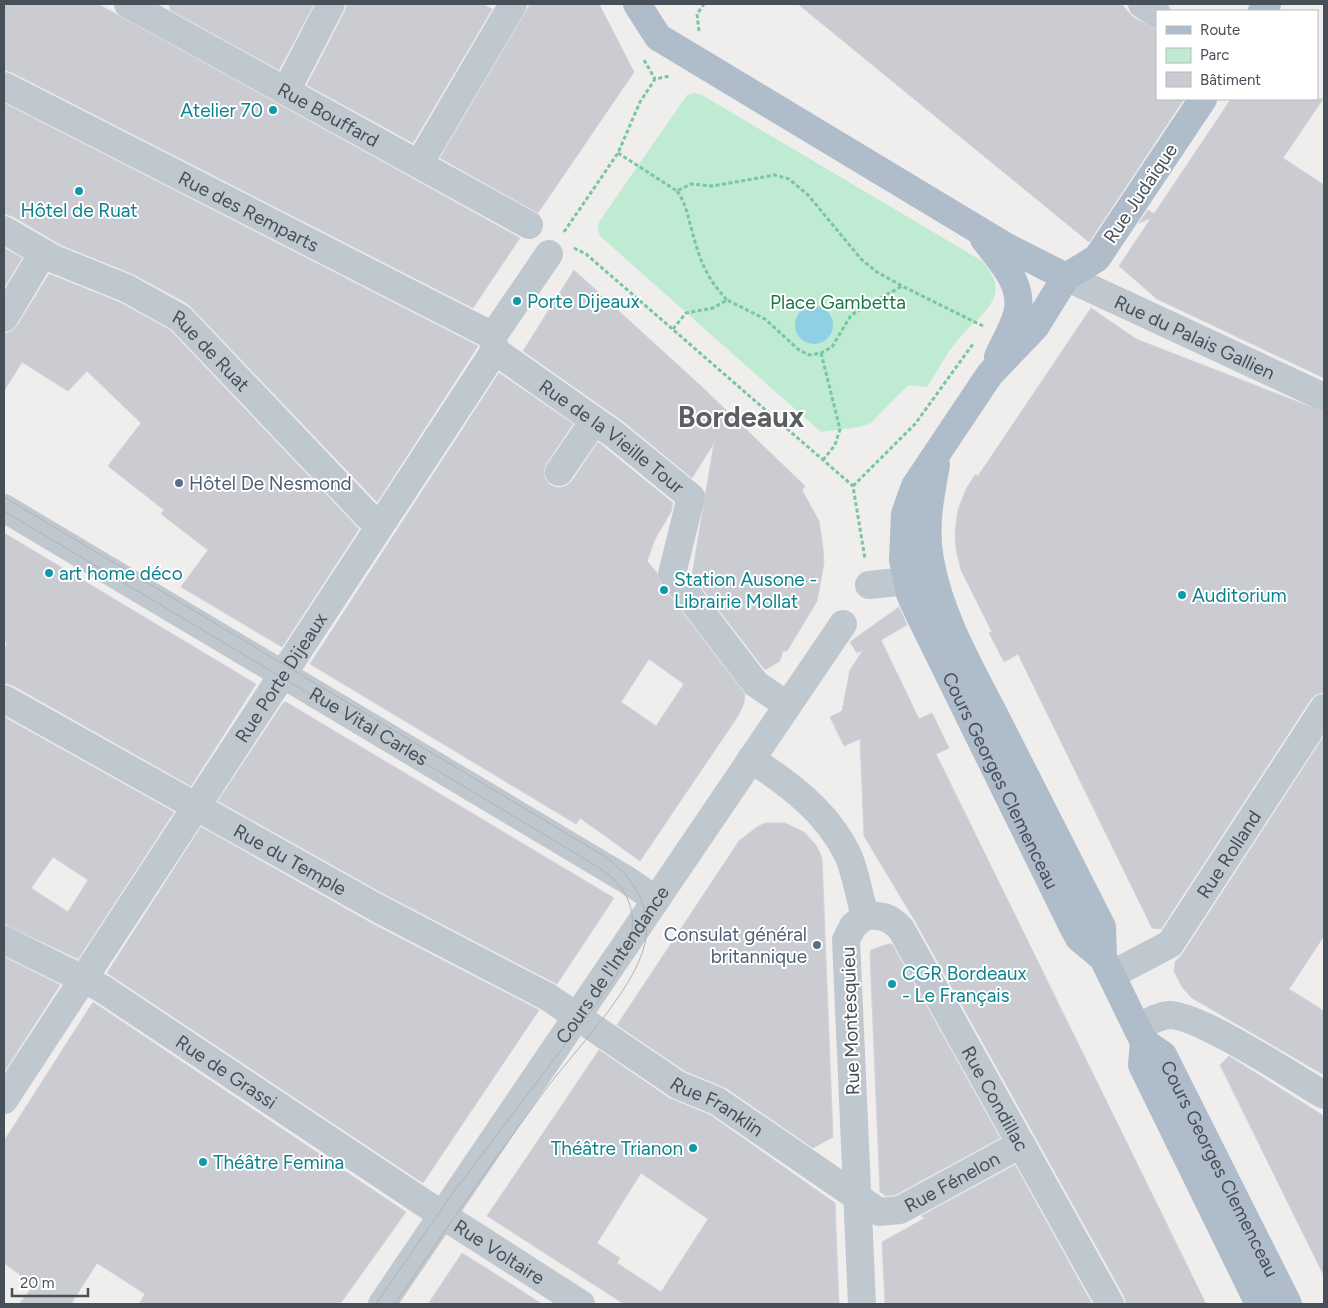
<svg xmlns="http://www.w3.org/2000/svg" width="1328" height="1308" viewBox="0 0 1328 1308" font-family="Figtree,sans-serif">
	<rect width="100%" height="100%" fill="#f0eded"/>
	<!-- green -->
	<path fill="#beebd1" d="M694 93 702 95 982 261C1016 298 978 314 957 341 946 354 937 372 927 387L908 385 871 423 859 427 821 432 600 236 598 231 599 222 687 95Z"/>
	<!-- water -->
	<circle fill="#8fd0e5" cx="814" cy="325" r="19"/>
	<!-- building -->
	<g fill="#cbccd2" stroke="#d2d3d9" fill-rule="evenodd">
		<polygon points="4,4 98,4 520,238 473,308 11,72 4,70"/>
		<polygon points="169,4 314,4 279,70 170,10"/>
		<polygon points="347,4 482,4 492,9 413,143 307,85 345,11"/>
		<polygon points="530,4 599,4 634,72 538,213 440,158"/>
		<polygon points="798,4 1121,4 1133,17 1157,30 1157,99 1184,99 1089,242"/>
		<polygon points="1231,99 1323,99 1283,158 1324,185 1324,378 1157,299 1119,266 1151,218 1139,223 1148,210 1154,214"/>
		<polygon points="4,103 478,346 377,502 188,304 133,274 61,245 12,216 4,214"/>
		<polygon points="4,248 22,258 4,288"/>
		<polygon points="574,270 702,387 805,486 802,490 819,521 823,548 824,563 817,601 787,651 783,651 780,661 765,670 692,575 714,443 692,478 624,422 523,351"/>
		<polygon points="49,274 119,302 170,330 359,529 282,647 181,587 208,550 161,514 164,510 108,466 141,423 87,371 68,391 22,362 4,391 4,334 12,331 17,326"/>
		<polygon points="1091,308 1136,339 1324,412 1324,692 1317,694 1311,699 1161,929 1152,928 1018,654 1004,662 989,633 992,632 961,570 956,549 955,532 958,510 966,489 975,475 978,476"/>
		<path d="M499 373 573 424 546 464 544 470 545 478 550 485 558 488 566 486 572 481 598 442 673 503 671 512 655 539 647 561 657 573 660 583 745 694 744 703 738 716 640 861 580 818 576 824 310 664ZM649 659 684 684 656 726 621 702Z"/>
		<polygon points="4,533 256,684 191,786 12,685 4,683 4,649 7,643 4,641"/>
		<polygon points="899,607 907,625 881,640 919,719 932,713 949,748 936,754 1206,1304 1126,1304 1124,1296 915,921 864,836 860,739 844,746 830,717 842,711 850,670 863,650 857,653 850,642"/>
		<polygon points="286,702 614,898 557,984 386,895 218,801 283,703"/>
		<path d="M4 717 174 812 78 959 4 924ZM53 857 88 880 68 912 31 888Z"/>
		<polygon points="1324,736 1324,936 1289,989 1324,1011 1324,1075 1192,998 1182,987 1174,971 1175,962 1183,953"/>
		<polygon points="765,823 785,823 804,832 816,845 822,858 833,1137 813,1148 726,1088 685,1071 617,1025 739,841 757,827"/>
		<polygon points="201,827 371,923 539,1010 423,1183 107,973"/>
		<polygon points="888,944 892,944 1000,1138 895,1195 886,1196 880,1192 870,955 871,950"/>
		<polygon points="4,957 60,985 4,1072"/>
		<polygon points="93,1002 406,1212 340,1304 139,1304 145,1294 97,1263 71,1304 19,1304 34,1285 4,1263 4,1141"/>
		<path d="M599 1050 669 1098 710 1115 835 1203 839 1304H624L487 1216ZM641 1173 708 1219 661 1292 617 1263 620 1258 597 1243Z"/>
		<polygon points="1229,1056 1324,1116 1324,1276 1220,1065"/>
		<polygon points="1015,1165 1092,1304 885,1304 882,1242 925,1218 921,1216"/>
		<polygon points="462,1253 508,1282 542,1304 428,1304"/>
	</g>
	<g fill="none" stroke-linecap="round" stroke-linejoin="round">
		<!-- path -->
		<g stroke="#79c6a3" stroke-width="3" stroke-dasharray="4 2.5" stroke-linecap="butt">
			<polyline points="699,31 697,14 704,4"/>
			<polyline points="644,60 655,79"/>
			<polyline points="618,153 677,191 691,184 713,186 775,175 789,179 808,195 861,259 877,272 902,286 983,326"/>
			<path d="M677 191C686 203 688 217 692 231 700 261 706 277 727 300"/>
			<polyline points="564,232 618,153 640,102 655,79 670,76"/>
			<polyline points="574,248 586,254 853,486 865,559"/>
			<polyline points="673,329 686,313 713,308 727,300 765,319 799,350 809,355 821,353 832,347 851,315 902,286"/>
			<polyline points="821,353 840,429 835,445 823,460"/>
			<polyline points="853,486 915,424 973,344"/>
		</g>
		<!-- minor -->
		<g stroke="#bfc7cf" stroke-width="28">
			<path id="s1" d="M128 4 529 225"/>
			<polyline points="1142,4 1157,14"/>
			<path id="s2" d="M4 86 493 336"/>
			<polyline points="286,91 331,4"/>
			<polyline points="419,164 513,4"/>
			<path id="s3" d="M4 230 54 259 126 288 180 318 368 516 381 524"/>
			<path id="s4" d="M1066 277 1324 397"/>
			<polyline points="4,318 43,253"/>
			<path id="s5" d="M494 350 615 435 691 497 672 574 756 684 787 705"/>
			<polyline points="559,472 594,421"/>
			<path id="s6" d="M4 508 627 880 656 900"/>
			<polyline points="869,585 907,581"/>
			<path id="s7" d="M4 699 379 909 548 997 678 1085 717 1101 879 1212 900 1210 1021 1144"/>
			<path d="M751 759C789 784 826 811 847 853 856 872 859 896 865 916"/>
			<path id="s8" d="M865 916C882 915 890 917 901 929L1110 1304"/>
			<path id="s9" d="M4 940 101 988 439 1213 581 1304"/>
			<path id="s10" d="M1111 975 1170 944 1324 708"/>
			<path d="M1137 1028C1147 1023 1157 1016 1169 1015 1200 1015 1293 1077 1324 1095"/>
			<path id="s11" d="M4 1100 490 358 494 350 493 336 549 254"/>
			<path id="s12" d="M382 1304 843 624"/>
			<polyline points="862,1304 846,940 853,926 865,916"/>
		</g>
		<!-- major -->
		<g stroke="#afbcca" stroke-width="28">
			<polyline points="637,4 658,37 1005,246 1066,277"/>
			<polyline points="1262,11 1267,4"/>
			<path id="s13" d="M1203 99 1097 258 1066 277 1035 327 990 374 915 486 905 514 903 560 910 594 919 614 1073 927 1079 938 1103 958 1137 1028 1144 1042 1142 1065 1259 1304"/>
			<path d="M984 239C1000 260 1025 285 1017 314 1013 329 1004 343 998 357"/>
			<path d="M936 465C930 496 924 528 930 560 940 617 971 669 997 720 1032 789 1067 858 1102 927L1103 958"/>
			<path id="s14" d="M1144 1042 1163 1055 1288 1304"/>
		</g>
		<!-- tram -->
		<g stroke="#b0b3b7" stroke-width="1">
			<path d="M4 497 604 856C633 876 652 906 645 943 635 990 572 1053 543 1093 492 1162 443 1233 395 1304"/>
			<path d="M4 511 580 856C592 864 608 872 617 883 645 914 630 952 612 983L452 1194 376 1304"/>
		</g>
	</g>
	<!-- markers -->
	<g fill="#0f9aa8" stroke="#fff" stroke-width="2">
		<circle cx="273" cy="110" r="5"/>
		<circle cx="79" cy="191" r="5"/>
		<circle cx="517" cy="301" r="5"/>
		<circle cx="49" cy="573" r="5"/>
		<circle cx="664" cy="590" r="5"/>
		<circle cx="1182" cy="595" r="5"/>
		<circle cx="892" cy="984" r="5"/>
		<circle cx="693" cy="1148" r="5"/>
		<circle cx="203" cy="1162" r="5"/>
	</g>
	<g fill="#5c6f8a" stroke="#fff" stroke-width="2">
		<circle cx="179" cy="483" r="5"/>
		<circle cx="817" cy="945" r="5"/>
	</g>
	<g text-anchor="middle" stroke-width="4" stroke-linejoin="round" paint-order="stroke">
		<!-- culture labels -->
		<g font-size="19" fill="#0d838f" stroke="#fff" text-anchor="start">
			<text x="263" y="117" text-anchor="end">Atelier 70</text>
			<text x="79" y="217" text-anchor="middle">Hôtel de Ruat</text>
			<text x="527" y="308">Porte Dijeaux</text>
			<text x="59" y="580">art home déco</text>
			<text x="674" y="586">Station Ausone -<tspan x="674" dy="22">Librairie Mollat</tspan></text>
			<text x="1192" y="602">Auditorium</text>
			<text x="902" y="980">CGR Bordeaux<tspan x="902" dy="22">- Le Français</tspan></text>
			<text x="683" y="1155" text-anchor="end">Théâtre Trianon</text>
			<text x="213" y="1169">Théâtre Femina</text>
		</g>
		<!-- street labels -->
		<g font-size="19" fill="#475059" stroke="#fff">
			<text dy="7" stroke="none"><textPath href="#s1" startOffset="229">Rue Bouffard</textPath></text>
			<text transform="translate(1140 193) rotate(-56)" y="7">Rue Judaïque</text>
			<text dy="7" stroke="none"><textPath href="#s2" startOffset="275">Rue des Remparts</textPath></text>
			<text dy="7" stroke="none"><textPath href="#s4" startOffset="142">Rue du Palais Gallien</textPath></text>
			<text dy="7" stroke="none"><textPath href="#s3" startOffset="242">Rue de Ruat</textPath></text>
			<text dy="7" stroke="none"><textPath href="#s5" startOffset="146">Rue de la Vieille Tour</textPath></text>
			<text dy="7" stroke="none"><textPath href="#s11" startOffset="505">Rue Porte Dijeaux</textPath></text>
			<text dy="7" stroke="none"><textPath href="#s6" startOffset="425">Rue Vital Carles</textPath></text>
			<text dy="7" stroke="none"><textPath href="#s13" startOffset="804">Cours Georges Clemenceau</textPath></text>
			<text dy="7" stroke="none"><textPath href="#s10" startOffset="174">Rue Rolland</textPath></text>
			<text dy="7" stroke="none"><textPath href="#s7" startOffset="328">Rue du Temple</textPath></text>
			<text dy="7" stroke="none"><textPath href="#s12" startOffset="410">Cours de l'Intendance</textPath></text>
			<text transform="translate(850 1021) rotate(-92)" y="7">Rue Montesquieu</text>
			<text dy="7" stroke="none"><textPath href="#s9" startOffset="259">Rue de Grassi</textPath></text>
			<text dy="7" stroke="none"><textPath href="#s8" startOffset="234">Rue Condillac</textPath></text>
			<text dy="7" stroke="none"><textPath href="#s7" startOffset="822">Rue Franklin</textPath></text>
			<text dy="7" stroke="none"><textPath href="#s14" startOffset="150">Cours Georges Clemenceau</textPath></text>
			<text dy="7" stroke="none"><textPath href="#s7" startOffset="1096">Rue Fénelon</textPath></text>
			<text dy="7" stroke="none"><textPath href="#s9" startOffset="586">Rue Voltaire</textPath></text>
		</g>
		<!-- park labels -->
		<g font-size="19" fill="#1d754c" stroke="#fff">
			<text x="838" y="309">Place Gambetta</text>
		</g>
		<!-- service labels -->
		<g font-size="19" fill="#4e5e75" stroke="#fff" text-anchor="start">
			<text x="189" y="490">Hôtel De Nesmond</text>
			<text x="807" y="941" text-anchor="end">Consulat général<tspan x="807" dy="22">britannique</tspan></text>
		</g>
		<!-- town labels -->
		<g font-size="29" font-weight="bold" fill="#5b5e62" stroke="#fff">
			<text x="741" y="427">Bordeaux</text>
		</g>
	</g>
	<!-- border -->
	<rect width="1328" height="1308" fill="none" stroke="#475059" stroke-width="10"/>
	<!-- legend -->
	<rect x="1156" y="10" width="162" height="90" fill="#ffffff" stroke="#b5b9bd"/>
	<rect x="1166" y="26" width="25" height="8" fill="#afbcca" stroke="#b5b9bd"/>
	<text x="1200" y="35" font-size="15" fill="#475059">Route</text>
	<rect x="1166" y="48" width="25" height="15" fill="#beebd1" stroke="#b5b9bd"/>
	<text x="1200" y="60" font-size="15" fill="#475059">Parc</text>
	<rect x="1166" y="72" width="25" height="15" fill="#cbccd2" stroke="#b5b9bd"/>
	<text x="1200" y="85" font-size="15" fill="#475059">Bâtiment</text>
	<!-- scale -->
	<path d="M12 1288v8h76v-8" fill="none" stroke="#475059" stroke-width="2.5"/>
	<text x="20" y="1288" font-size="15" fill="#475059" stroke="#ffffff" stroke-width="4" paint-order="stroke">20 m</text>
</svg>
